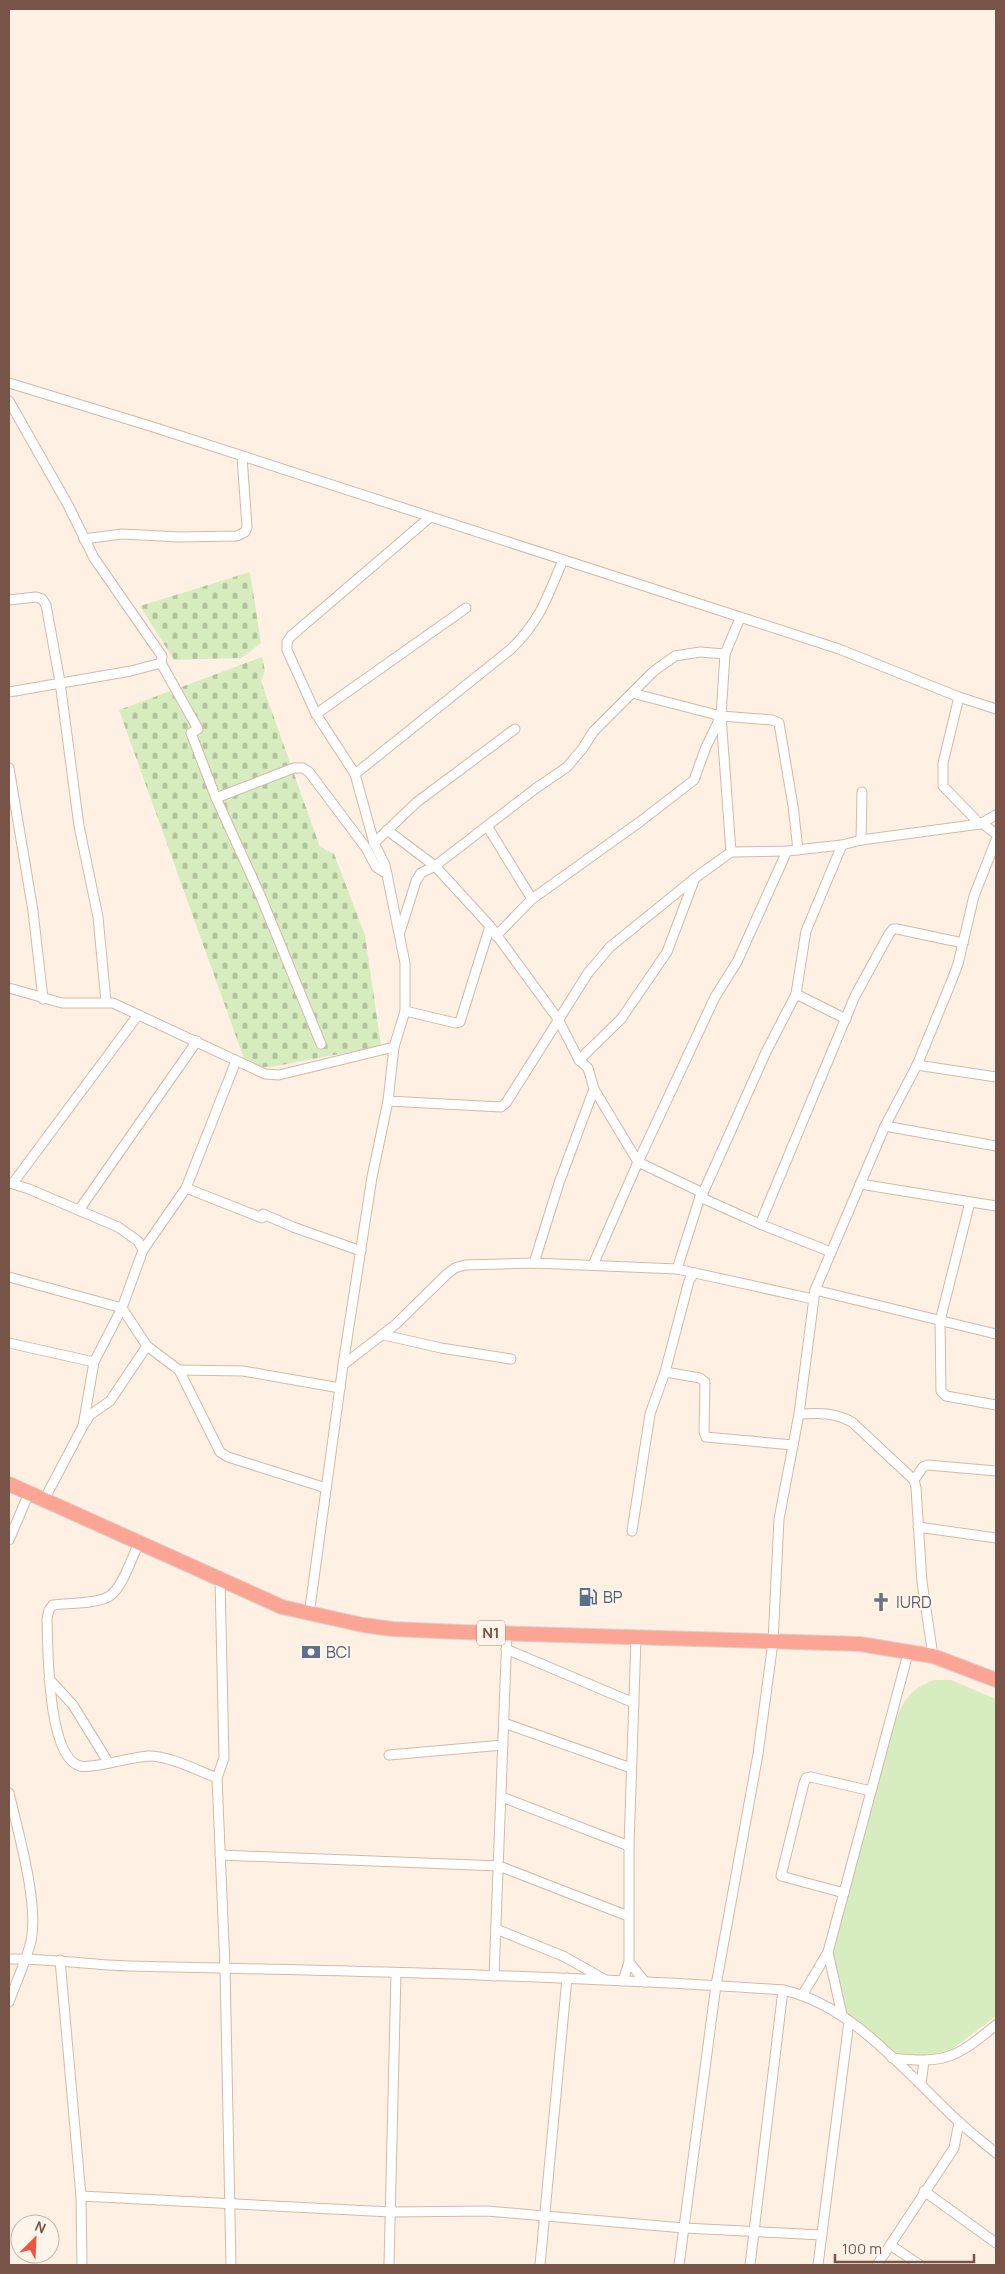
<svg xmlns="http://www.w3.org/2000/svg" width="1005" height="2274" viewBox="0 0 1005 2274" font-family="Manrope,sans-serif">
	<defs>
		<pattern id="cemetery-stones" width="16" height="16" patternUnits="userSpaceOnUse" patternTransform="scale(1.25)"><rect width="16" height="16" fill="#d7edc0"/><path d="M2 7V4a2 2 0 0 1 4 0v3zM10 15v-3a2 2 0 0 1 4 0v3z" fill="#b3c39e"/></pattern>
	</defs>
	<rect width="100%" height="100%" fill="#fef1e3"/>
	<!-- grass -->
	<path fill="#d7edc0" d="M934 1680H951L996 1699V2016L947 2053 911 2057 892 2053 846 2013 831 1952 893 1724C904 1701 909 1689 934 1680Z"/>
	<!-- cemetery -->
	<g fill="url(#cemetery-stones)">
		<polygon points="250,572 261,643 242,658 174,660 140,606"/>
		<polygon points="262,657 265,671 261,681 320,847 334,854 365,935 381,1046 271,1067 255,1067 245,1062 243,1056 119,710"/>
	</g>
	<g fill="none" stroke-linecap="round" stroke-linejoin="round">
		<!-- minor casing -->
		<g stroke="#d2b9ab" stroke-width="11">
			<g id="minor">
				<polyline points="9,383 150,426 839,649 959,697 996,709"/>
				<polyline points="9,401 68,505 94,558 162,656 161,663 198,729 191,733 216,798 261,897 321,1044"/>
				<polyline points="84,539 122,534 180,537 237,536 245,532 247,527 242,457"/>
				<polyline points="9,600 36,597 42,599 46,605 60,682 79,826 98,917 106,1002"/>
				<polyline points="9,692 131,671 161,663"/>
				<polyline points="632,693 721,716 772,720 779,723 793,806 798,850"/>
				<polyline points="959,697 943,763 943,786 980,824"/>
				<polyline points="316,714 466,608"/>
				<polyline points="721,716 731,852"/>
				<polyline points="9,768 33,911 43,999"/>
				<path d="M355 774 511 649C541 620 547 597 563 560"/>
				<polyline points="216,798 294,768 303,768 309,772 366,848 376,867 387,874"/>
				<polyline points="982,823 996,834"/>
				<polyline points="487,826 532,899"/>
				<polyline points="387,830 435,866 490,926 558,1019 579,1060 588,1068 594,1089 638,1162 703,1193 700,1197 760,1224 831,1252"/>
				<polyline points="861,840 862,792"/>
				<polyline points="374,843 417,802 515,729"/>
				<polyline points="400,932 416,881 421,873 435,866 535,789 567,767 583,748 593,732 654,671 675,656 700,652 725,654 740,618"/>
				<polyline points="496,936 532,899 641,821 694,780 706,747 721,716 725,654"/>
				<polyline points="9,988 62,1003 113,1003 265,1074 279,1075 394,1047"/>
				<polyline points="796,994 846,1019"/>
				<polyline points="405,1011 456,1023 460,1022 490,926"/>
				<polyline points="579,1060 621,1019 667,952 695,878"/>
				<polyline points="917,1065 996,1077"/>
				<polyline points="388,1101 501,1107 506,1103 588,973 610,947 695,878 731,852 787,851 842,845 861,840 980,824 996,815"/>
				<polyline points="885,1126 996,1146"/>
				<polyline points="10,1183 29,1189 118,1227 138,1241 143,1250"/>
				<polyline points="13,1183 138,1015"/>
				<polyline points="860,1184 996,1206"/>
				<polyline points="186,1188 262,1218 263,1214 293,1227 361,1251"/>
				<polyline points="703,1193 766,1052 796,994 806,931 842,845"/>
				<polyline points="970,1202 940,1321 941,1391 946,1396 996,1405"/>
				<polyline points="79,1210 197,1041"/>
				<polyline points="760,1224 855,996 889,934 893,929 897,929 963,943"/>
				<polyline points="534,1263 559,1183 594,1089"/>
				<polyline points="593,1265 638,1162 715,997 737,962 787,851"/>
				<polyline points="677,1269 700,1197"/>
				<polyline points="9,1277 122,1308 147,1346 179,1370 220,1452 228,1457 326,1488"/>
				<polyline points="815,1290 996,1334"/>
				<polyline points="384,1335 441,1348 511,1359"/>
				<polyline points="9,1343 94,1362"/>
				<polyline points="343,1365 396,1324 447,1274 455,1268 465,1265 534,1263 677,1269 813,1299"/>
				<polyline points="179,1370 243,1371 340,1388"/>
				<polyline points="665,1372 700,1378 705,1382 704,1432 706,1437 793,1445"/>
				<path d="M799 1414C819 1413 834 1412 852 1422L914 1480 916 1488 922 1582 933 1656"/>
				<polyline points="83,1426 94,1362 122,1308 143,1250 186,1188 236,1061"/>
				<polyline points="914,1480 923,1467 928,1465 996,1471"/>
				<polyline points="44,1500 83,1426 90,1415 110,1401 147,1346"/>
				<polyline points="918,1527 996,1538"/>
				<polyline points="632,1531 650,1414 665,1372 689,1281 694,1273"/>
				<polyline points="9,1540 29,1493"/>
				<path d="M139 1543C132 1557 123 1586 111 1595 100 1604 68 1603 53 1605L49 1610 47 1619C48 1648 47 1757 80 1766 95 1769 130 1757 148 1756 171 1756 196 1770 217 1778"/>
				<polyline points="220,1580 224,1758 217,1778 225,1967 231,2265"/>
				<polyline points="309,1615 343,1365 372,1177 388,1101 394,1047 405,1011 405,963 385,865 374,843 355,774 316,714 287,650 287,642 291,636 429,518"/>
				<polyline points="506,1649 634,1703"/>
				<polyline points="49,1679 73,1705 108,1762"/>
				<polyline points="504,1723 631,1768"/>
				<polyline points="389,1755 503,1745"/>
				<path d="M9 1793C18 1832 39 1903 31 1941 26 1962 16 1982 9 2002"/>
				<polyline points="502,1797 629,1846"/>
				<polyline points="220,1855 499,1866 628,1916"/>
				<polyline points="844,1893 781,1876 804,1783 806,1778 811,1777 871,1791"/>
				<polyline points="496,1929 563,1956 604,1979"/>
				<polyline points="828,1952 842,2015"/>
				<path d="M9 1959C49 1958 89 1965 129 1966 347 1971 565 1975 783 1990 853 2005 907 2074 958 2121 970 2132 984 2143 996 2153"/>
				<polyline points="60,1960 81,2196 82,2265"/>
				<polyline points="629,1962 645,1982"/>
				<polyline points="494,1976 507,1633"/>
				<polyline points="623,1981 629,1962 629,1846 636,1638"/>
				<polyline points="803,1994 828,1952 909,1650"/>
				<path d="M892 2058C945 2064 956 2058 996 2025"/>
				<polyline points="921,2084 924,2061"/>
				<polyline points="924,2191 996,2243"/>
				<polyline points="81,2196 391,2212 487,2211 684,2228 822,2235"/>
				<polyline points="890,2245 920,2265"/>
				<polyline points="389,2265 396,1973"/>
				<polyline points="540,2265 567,1978"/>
				<polyline points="679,2265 716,1985 758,1754 773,1642 779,1519 799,1414 815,1290 885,1126 917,1065 950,985 958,964 974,896 996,840"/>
				<polyline points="750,2265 783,1990"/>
				<polyline points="818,2265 849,2021"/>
				<polyline points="877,2265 954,2148 959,2122"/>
			</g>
		</g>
		<!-- highway casing -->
		<g stroke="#dcd2cf" stroke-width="16">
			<polyline id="highway" points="9,1484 282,1607 363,1625 392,1629 461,1632 860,1644 933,1656 996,1680"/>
		</g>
		<!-- minor -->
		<use href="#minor" stroke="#fff" stroke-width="9"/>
		<!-- highway -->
		<use href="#highway" stroke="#fda595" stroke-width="14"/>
	</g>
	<!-- icons -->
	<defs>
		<g id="fuel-bare" transform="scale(1.5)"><path d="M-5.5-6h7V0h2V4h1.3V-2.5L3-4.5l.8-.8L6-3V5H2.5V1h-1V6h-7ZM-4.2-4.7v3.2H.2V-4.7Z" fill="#5c6f8a" stroke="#fff5eb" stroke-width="2.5" paint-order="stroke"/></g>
		<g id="church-bare" transform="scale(1.5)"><path d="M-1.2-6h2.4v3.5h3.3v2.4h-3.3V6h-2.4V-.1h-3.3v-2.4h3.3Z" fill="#6b7280" stroke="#fff5eb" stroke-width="2.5" paint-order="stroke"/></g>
		<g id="bank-bare" transform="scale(1.5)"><path d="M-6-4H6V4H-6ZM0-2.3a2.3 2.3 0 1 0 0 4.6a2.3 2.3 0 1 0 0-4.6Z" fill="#5c6f8a" stroke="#fff5eb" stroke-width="2.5" paint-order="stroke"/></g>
	</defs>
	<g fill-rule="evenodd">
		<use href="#fuel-bare" x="588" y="1597"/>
		<use href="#church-bare" x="881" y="1602"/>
		<use href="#bank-bare" x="311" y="1652"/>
	</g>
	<g text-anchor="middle" stroke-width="4" stroke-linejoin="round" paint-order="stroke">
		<!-- shield labels -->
		<rect fill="#fff5eb" stroke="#a08478" stroke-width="1" x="477" y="1620.5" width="28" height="25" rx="4"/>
		<g font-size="15" font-weight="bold" fill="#785347">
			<text x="491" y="1638">N1</text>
		</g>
		<!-- service labels -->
		<g font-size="16" fill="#4e5e75" stroke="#fff5eb" text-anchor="start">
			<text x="603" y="1603">BP</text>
			<text x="326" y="1658">BCI</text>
		</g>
		<!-- worship labels -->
		<g font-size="16" fill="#5b616d" stroke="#fff5eb" text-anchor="start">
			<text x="896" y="1608">IURD</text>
		</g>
	</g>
	<!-- border -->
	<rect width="1005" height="2274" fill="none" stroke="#785347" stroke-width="20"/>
	<!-- north arrow -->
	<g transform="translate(35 2239) rotate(24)"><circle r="24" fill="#fff5eb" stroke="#c9b4a9"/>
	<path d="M0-4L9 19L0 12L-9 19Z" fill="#f2533e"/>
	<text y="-8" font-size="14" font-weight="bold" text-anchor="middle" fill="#785347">N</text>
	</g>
	<!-- scale -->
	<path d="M835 2254v8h139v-8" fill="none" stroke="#785347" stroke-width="2.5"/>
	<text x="842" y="2254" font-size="15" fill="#785347" stroke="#fff5eb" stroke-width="4" paint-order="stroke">100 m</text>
</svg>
